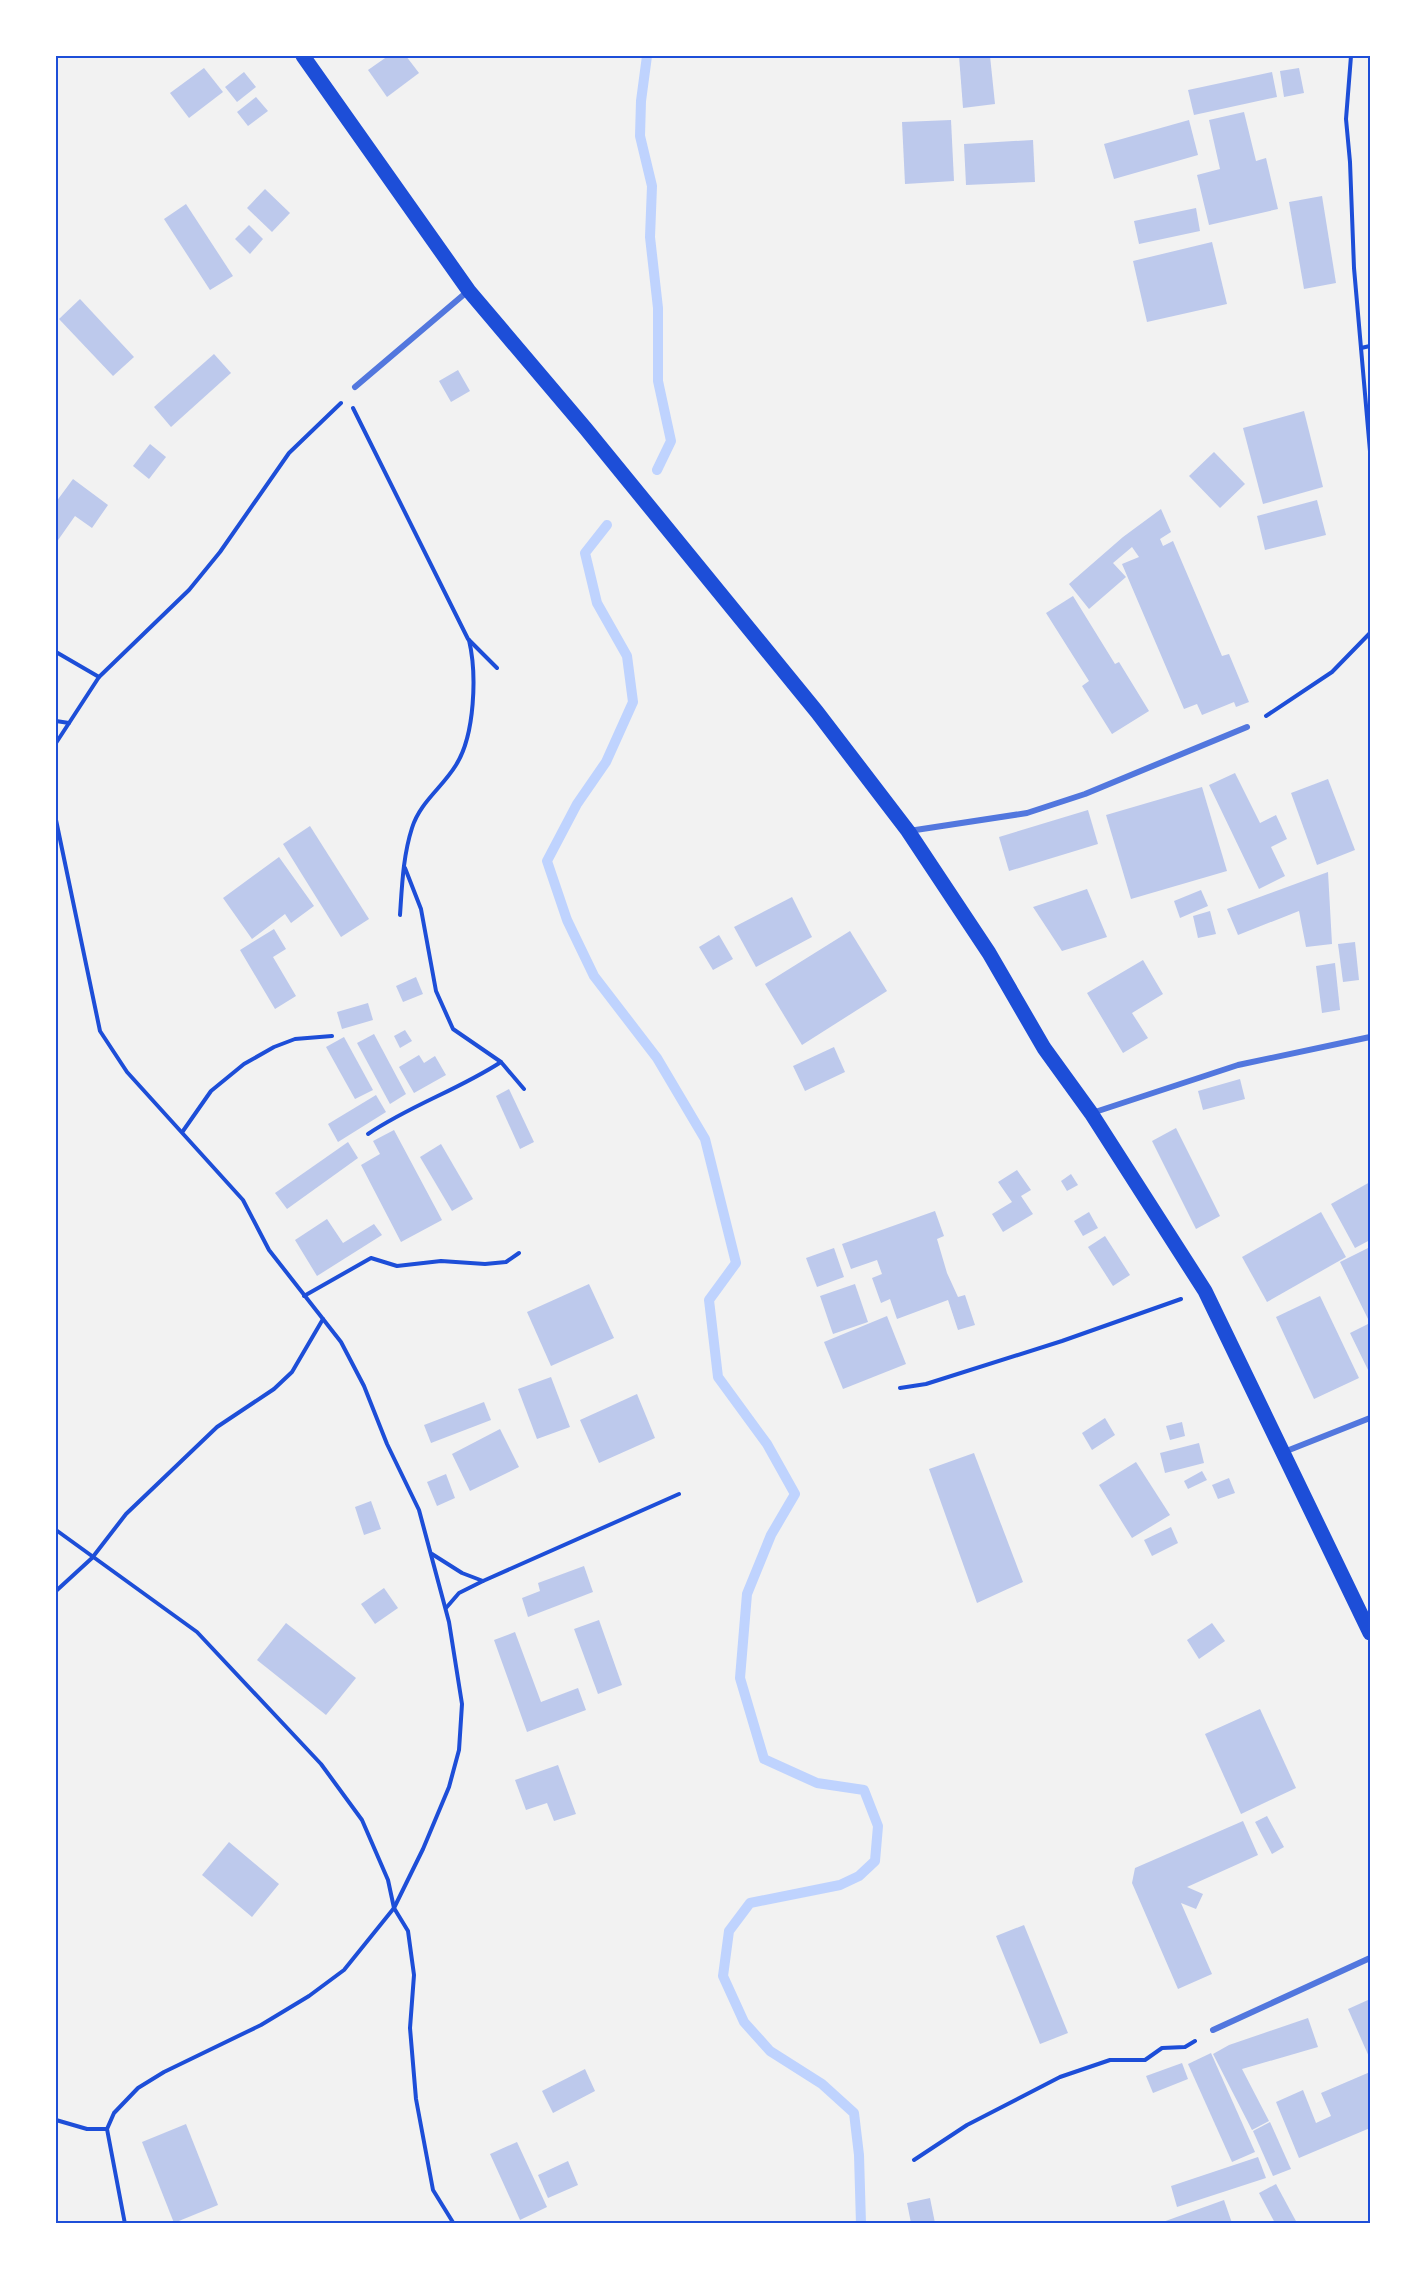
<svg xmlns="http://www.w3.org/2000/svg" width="1426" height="2279" viewBox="0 0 1426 2279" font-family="'Fira Sans Condensed',sans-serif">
	<rect width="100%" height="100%" fill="#f2f2f2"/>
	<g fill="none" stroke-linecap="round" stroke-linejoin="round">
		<!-- stream -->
		<g stroke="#bfd3fe" stroke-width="10">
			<polyline points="647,56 641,101 640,136 652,186 650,237 658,308 658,381 671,441 657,470"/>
			<polyline points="607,525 585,553 597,603 627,656 633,702 606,762 577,804 547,861 567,920 594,976 657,1058 705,1139 736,1263 709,1300 718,1377 767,1444 795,1494 771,1535 747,1594 740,1678 764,1759 817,1783 864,1790 878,1826 875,1861 859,1876 840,1885 750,1903 729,1931 723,1976 744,2022 770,2051 822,2084 854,2113 859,2155 861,2224"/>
		</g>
	</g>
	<!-- building -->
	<g fill="#bdc9ec">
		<polygon points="388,56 406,56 419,73 387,97 368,70"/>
		<polygon points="959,56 990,56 995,104 963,108"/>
		<polygon points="204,68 223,92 189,118 170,93"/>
		<polygon points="1299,68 1304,93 1284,97 1280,71"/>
		<polygon points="244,72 256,87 237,102 225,87"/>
		<polygon points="1272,72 1277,97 1194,115 1188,90"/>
		<polygon points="256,97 268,111 248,126 237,112"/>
		<polygon points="1244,112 1256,161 1266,158 1278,209 1209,225 1197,175 1220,169 1209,120"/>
		<polygon points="951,120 954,181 905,184 902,122"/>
		<polygon points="1189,120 1198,155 1114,179 1104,144"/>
		<polygon points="1033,140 1035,182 966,185 964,144"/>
		<polygon points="265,189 290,213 272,232 247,208"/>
		<polygon points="1322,196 1336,283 1304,289 1289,202"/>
		<polygon points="186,204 233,276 210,290 164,219"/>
		<polygon points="1196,208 1200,231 1139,244 1134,221"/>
		<polygon points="249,225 263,239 250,254 235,239"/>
		<polygon points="1212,242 1227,304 1147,322 1133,261"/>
		<polygon points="80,299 134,357 113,376 59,319"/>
		<polygon points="214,354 231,373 171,427 154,407"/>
		<polygon points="458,370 470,391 451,402 439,381"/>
		<polygon points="1304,411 1323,487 1263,504 1243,428"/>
		<polygon points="150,444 166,457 149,479 133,466"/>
		<polygon points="1214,452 1245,484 1220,508 1189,476"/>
		<polygon points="73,479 108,505 92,528 75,516 56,543 56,502"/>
		<polygon points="1317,500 1326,535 1265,550 1257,516"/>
		<polygon points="1161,509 1171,532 1160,539 1163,546 1173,541 1222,656 1229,654 1249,702 1236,707 1234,702 1202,715 1197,704 1184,709 1122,564 1139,557 1132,547 1113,563 1126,577 1089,609 1069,584 1123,537"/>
		<polygon points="1073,596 1115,664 1119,662 1149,711 1112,734 1082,686 1089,681 1046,613"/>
		<polygon points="1235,773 1260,823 1276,815 1287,839 1271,847 1285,876 1259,889 1209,785"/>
		<polygon points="1328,779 1355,850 1317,865 1291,793"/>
		<polygon points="1202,787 1227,871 1131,899 1106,815"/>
		<polygon points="1088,810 1098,844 1009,871 999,837"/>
		<polygon points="310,826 369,919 341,937 283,844"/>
		<polygon points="279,857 314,906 291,923 285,914 252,939 223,898"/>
		<polygon points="1328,872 1332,944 1306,947 1299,911 1238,935 1227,909"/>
		<polygon points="1087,889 1107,937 1062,951 1033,907"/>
		<polygon points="1201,890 1208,906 1180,918 1174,901"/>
		<polygon points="792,897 812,937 756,967 734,927"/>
		<polygon points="1210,911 1216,934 1198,938 1193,916"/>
		<polygon points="274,929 286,949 273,957 296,996 275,1009 240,950"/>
		<polygon points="850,931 887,991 802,1045 765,984"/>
		<polygon points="719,935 733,959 713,970 699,947"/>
		<polygon points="1355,942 1359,980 1343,982 1338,944"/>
		<polygon points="1143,960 1163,994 1132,1013 1148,1038 1123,1053 1087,993"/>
		<polygon points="1335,963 1340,1010 1322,1013 1316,966"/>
		<polygon points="416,977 423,994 403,1002 396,986"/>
		<polygon points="368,1003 373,1020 342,1029 337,1012"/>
		<polygon points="405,1030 412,1041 400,1048 394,1036"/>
		<polygon points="374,1034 406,1094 390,1104 357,1043"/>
		<polygon points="344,1037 373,1090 355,1099 326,1047"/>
		<polygon points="834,1047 845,1072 805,1091 793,1066"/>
		<polygon points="419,1055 424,1063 435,1056 446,1075 414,1093 399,1067"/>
		<polygon points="1240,1079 1245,1099 1203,1110 1198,1091"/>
		<polygon points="509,1089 534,1142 520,1149 496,1096"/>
		<polygon points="376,1095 386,1112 338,1142 328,1124"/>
		<polygon points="1176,1128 1220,1216 1196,1229 1152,1141"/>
		<polygon points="394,1130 442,1220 401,1242 361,1165 380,1154 373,1141"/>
		<polygon points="348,1142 358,1158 287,1209 275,1193"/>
		<polygon points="441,1144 473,1199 452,1211 420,1157"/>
		<polygon points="1017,1170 1031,1190 1021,1196 1033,1214 1003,1232 992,1214 1012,1202 998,1182"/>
		<polygon points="1071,1174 1078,1185 1067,1191 1061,1181"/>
		<polygon points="1370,1182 1370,1240 1355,1248 1331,1204"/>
		<polygon points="935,1211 944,1236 937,1239 947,1273 958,1297 965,1295 975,1325 958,1330 948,1300 897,1319 890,1299 881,1303 872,1278 882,1274 877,1260 851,1269 842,1244"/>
		<polygon points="1089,1212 1098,1228 1083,1236 1074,1221"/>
		<polygon points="1321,1212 1346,1257 1267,1302 1242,1257"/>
		<polygon points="327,1219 343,1243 374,1224 382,1235 317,1276 295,1240"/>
		<polygon points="1105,1236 1130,1275 1113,1286 1088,1247"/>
		<polygon points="1370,1247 1370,1374 1350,1333 1370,1323 1340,1262"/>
		<polygon points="834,1248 844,1277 817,1287 806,1258"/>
		<polygon points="589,1284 614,1338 551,1366 527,1312"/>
		<polygon points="855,1284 868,1322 833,1334 820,1296"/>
		<polygon points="1320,1296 1359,1378 1314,1399 1276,1317"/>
		<polygon points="887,1316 906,1364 843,1389 824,1342"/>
		<polygon points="551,1377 570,1427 537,1439 518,1389"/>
		<polygon points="637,1394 655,1438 599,1463 580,1420"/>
		<polygon points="484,1402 491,1420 431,1443 424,1425"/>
		<polygon points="1105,1418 1115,1435 1092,1450 1082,1433"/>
		<polygon points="1182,1422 1185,1436 1170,1440 1166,1426"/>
		<polygon points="500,1429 519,1467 470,1491 452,1454"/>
		<polygon points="1199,1443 1204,1463 1165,1473 1160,1453"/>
		<polygon points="974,1453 1023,1582 977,1603 929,1469"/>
		<polygon points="1136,1462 1170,1515 1132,1538 1099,1485"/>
		<polygon points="1202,1471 1207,1480 1188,1489 1184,1481"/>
		<polygon points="446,1474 455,1498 437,1506 427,1482"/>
		<polygon points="1229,1478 1235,1493 1218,1499 1212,1485"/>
		<polygon points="371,1501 381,1529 364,1535 355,1507"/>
		<polygon points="1171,1527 1178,1543 1152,1556 1144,1540"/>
		<polygon points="584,1566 593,1592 528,1617 522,1598 540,1591 538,1583"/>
		<polygon points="384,1588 398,1608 375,1624 361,1604"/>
		<polygon points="599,1620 622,1685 598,1694 574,1629"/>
		<polygon points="286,1623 356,1678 326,1715 257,1660"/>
		<polygon points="1212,1623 1225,1641 1199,1659 1187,1640"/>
		<polygon points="515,1632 541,1702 578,1688 586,1710 527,1732 494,1640"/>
		<polygon points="1260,1709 1296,1788 1241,1814 1205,1734"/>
		<polygon points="558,1765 576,1814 554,1821 547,1803 526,1810 515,1780"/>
		<polygon points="1267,1816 1284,1847 1272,1854 1255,1822"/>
		<polygon points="1243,1821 1258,1855 1187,1887 1203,1894 1196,1909 1181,1903 1212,1974 1178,1989 1132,1883 1135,1868"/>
		<polygon points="229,1842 279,1884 252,1917 202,1875"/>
		<polygon points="1024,1925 1068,2033 1040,2044 996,1936"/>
		<polygon points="1368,2000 1370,2006 1370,2059 1348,2009"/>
		<polygon points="1308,2018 1318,2047 1242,2069 1269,2121 1252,2130 1213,2054 1229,2045"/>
		<polygon points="1211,2053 1255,2152 1232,2162 1188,2064"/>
		<polygon points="1182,2063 1188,2079 1153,2093 1146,2076"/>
		<polygon points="585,2069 595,2091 553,2113 542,2091"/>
		<polygon points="1370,2072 1370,2128 1299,2158 1276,2102 1303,2090 1316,2123 1331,2116 1321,2093"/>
		<polygon points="1270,2122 1291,2169 1273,2176 1253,2131"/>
		<polygon points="186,2124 218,2205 174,2223 142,2142"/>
		<polygon points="517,2142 547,2207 520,2220 490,2154"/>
		<polygon points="1258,2157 1266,2178 1177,2207 1171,2186"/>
		<polygon points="568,2161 578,2185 548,2198 538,2175"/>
		<polygon points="1276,2184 1297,2223 1275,2223 1259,2193"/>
		<polygon points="930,2198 935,2223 911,2223 907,2203"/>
		<polygon points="1224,2200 1232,2223 1160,2223"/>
	</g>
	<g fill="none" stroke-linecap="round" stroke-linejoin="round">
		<!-- path -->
		<g stroke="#1d4ed8" stroke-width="4">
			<polyline points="1351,56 1346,119 1350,162 1354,268 1370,451"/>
			<polyline points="1361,348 1370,346"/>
			<polyline points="353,408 468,639 497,668"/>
			<polyline points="56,652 99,677"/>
			<polyline points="1266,716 1332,672 1370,633"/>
			<polyline points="56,721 69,723"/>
			<polyline points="56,743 99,677 189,590 220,552 289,453 341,403"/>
			<polyline points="56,820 100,1031 127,1072 243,1200 269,1250 341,1342 364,1386 387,1444 419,1510 449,1622 462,1704 459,1750 449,1787 423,1849 394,1908 344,1970 309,1996 261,2025 164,2072 138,2088 114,2113 107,2129 125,2224"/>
			<polyline points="405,868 421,909 436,991 453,1029 501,1062 524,1089"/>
			<path d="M400 915C402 886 403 856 412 828 420 802 442 788 456 765 475 735 477 674 469 640"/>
			<polyline points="183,1131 211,1091 244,1064 274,1047 295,1039 332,1036"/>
			<path d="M368 1134C411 1105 458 1090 501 1062"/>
			<polyline points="304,1296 371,1258 397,1266 441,1261 485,1264 506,1262 519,1253"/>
			<polyline points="900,1388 926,1384 1062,1341 1181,1299"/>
			<polyline points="56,1530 197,1632 321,1764 362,1820 388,1880 394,1908 408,1931 414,1975 410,2028 416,2099 433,2190 454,2224"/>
			<polyline points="432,1554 462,1573 483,1581 679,1494"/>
			<polyline points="56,1591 92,1558 126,1514 217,1427 274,1389 292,1372 323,1319"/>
			<polyline points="446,1608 459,1593 483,1581"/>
			<polyline points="56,2120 87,2129 107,2129"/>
			<polyline points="914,2160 967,2125 1060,2077 1110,2060 1145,2060 1162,2048 1185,2047 1195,2041"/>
		</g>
		<!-- minor -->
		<g stroke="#5277de" stroke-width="6">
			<polyline points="355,387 468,291"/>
			<polyline points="909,831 1027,813 1085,794 1247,727"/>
			<polyline points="1092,1113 1238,1065 1370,1037"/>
			<polyline points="1284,1452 1370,1418"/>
			<polyline points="1213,2030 1370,1958"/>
		</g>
		<!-- primary -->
		<polyline stroke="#1d4ed8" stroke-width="15" points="303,56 469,291 586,429 817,712 908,831 989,953 1044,1048 1091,1113 1205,1291 1370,1633"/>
	</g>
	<!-- border -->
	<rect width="1426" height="2279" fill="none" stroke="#ffffff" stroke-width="114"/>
	<rect x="57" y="57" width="1312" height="2165" fill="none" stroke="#1d4ed8" stroke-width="2"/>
</svg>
